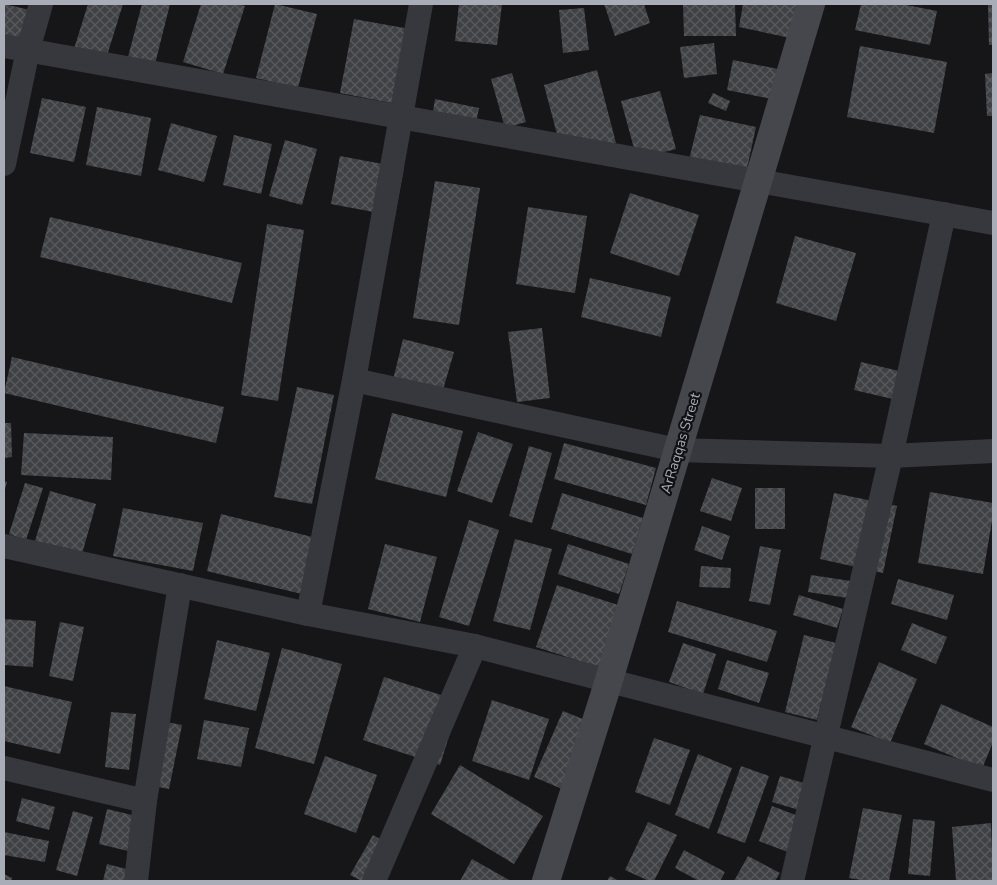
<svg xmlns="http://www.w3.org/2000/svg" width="997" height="885" viewBox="0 0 997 885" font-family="'Nunito Sans',sans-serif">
	<defs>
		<pattern id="building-cross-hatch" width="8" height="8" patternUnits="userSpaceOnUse" patternTransform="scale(1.25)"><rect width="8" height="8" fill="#404145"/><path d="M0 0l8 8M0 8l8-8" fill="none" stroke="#595a5e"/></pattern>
	</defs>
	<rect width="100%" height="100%" fill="#161618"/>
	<!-- building -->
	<g fill="url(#building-cross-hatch)">
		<polygon points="4,4 30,10 20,44 4,40"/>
		<polygon points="88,4 123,4 105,62 73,52"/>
		<polygon points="142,4 170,4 155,64 128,57"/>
		<polygon points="201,4 236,4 245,6 223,74 183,62"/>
		<polygon points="275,4 317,14 298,88 256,78"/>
		<polygon points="459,4 502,4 497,45 455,41"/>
		<polygon points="604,4 644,4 650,23 615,36"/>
		<polygon points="683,4 735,4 736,36 684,36"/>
		<polygon points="743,4 802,4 795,39 739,27"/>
		<polygon points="861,4 901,4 937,11 930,45 855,30"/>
		<polygon points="988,4 993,4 993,45 989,45"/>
		<polygon points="584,8 589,50 563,53 559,10"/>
		<polygon points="354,19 421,31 407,106 340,93"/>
		<polygon points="714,43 717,74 684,78 680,47"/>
		<polygon points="860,46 947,62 934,133 847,117"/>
		<polygon points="733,60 783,70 777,100 727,90"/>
		<polygon points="597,70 616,143 563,157 544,85"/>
		<polygon points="512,73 526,122 505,128 491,79"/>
		<polygon points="993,73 993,116 987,116 985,74"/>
		<polygon points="660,91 676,149 637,159 621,101"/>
		<polygon points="713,93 730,101 726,111 708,103"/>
		<polygon points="42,98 86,107 74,162 30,153"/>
		<polygon points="435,99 479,108 475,127 432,118"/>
		<polygon points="97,107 151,118 141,176 86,165"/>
		<polygon points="700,115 756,127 746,173 689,160"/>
		<polygon points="171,123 217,136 204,182 158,170"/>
		<polygon points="234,135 272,144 261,194 223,185"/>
		<polygon points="285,140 317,149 302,205 269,196"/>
		<polygon points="340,156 404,168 395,216 331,204"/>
		<polygon points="435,181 480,188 459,325 413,318"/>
		<polygon points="630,193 699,215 679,276 610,253"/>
		<polygon points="528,207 587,216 575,293 516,284"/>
		<polygon points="50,217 242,263 232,303 40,257"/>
		<polygon points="267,224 304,230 278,401 241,395"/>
		<polygon points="795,236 856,253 836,321 776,303"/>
		<polygon points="590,278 671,297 661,337 581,317"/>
		<polygon points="542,328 550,398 517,402 508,332"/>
		<polygon points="403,339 454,352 442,393 393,380"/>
		<polygon points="12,357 224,407 216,443 4,393"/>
		<polygon points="861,362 916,375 910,403 854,390"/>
		<polygon points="297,387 334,395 312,504 274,497"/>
		<polygon points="392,413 463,431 446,497 375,479"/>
		<polygon points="4,423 11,423 12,457 4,458"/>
		<polygon points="478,432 513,444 492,503 457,491"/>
		<polygon points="24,433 113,437 111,480 21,475"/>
		<polygon points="564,443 656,468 646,505 554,479"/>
		<polygon points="529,446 552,453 532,523 509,516"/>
		<polygon points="712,478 742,488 731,521 700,511"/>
		<polygon points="4,481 7,482 4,493"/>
		<polygon points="25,483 43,488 26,540 9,534"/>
		<rect x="755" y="488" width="30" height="41"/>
		<polygon points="50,491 96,504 82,554 35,541"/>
		<polygon points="930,492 993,503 993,515 983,574 918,563"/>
		<polygon points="562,493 643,518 632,554 551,529"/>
		<polygon points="834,493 897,506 883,573 820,559"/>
		<polygon points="123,508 203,523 193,571 113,556"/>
		<polygon points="221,514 320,539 306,595 207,571"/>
		<polygon points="469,520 499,530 469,626 439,617"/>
		<polygon points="702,526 730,536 722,560 694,550"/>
		<polygon points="515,539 552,549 530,630 493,621"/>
		<polygon points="385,544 437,557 420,622 368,609"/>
		<polygon points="568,544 629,564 619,594 558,574"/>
		<polygon points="760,546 781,550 770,605 749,601"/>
		<polygon points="701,566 731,568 730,588 699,587"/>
		<polygon points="811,575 871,584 868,601 808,592"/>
		<polygon points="898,579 954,595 947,620 891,604"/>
		<polygon points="557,585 621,606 601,668 536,647"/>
		<polygon points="799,595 843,609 837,628 793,615"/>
		<polygon points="677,601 777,631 767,662 668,632"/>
		<polygon points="4,619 36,621 33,667 4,665"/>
		<polygon points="60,622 84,627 73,681 49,676"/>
		<polygon points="912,623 947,637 936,664 901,650"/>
		<polygon points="804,635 836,643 817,720 785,712"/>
		<polygon points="217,640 270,653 256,711 204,699"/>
		<polygon points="683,643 716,654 703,694 669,682"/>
		<polygon points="282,648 342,664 314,764 255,748"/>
		<polygon points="727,660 769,673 759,703 718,689"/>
		<polygon points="879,662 917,679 890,743 851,727"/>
		<polygon points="384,677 460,701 440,765 363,740"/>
		<polygon points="4,686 72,702 60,754 4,741"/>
		<polygon points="492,700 549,719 529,780 472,761"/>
		<polygon points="941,704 993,727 993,742 982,769 924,744"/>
		<polygon points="563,711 590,722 562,789 534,777"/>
		<polygon points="111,712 136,714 129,770 105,767"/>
		<polygon points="151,719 182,725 169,789 138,783"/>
		<polygon points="204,720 249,728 241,767 197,759"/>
		<polygon points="654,738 690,750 670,805 635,792"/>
		<polygon points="698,754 732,768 709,829 675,815"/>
		<polygon points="325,756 377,775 356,833 304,814"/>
		<polygon points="460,765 543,816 514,864 431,814"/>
		<polygon points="741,766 769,776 745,843 717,833"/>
		<polygon points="780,776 824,789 816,815 772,802"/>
		<polygon points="22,798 55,807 49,830 16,821"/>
		<polygon points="772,806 814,822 801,857 759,841"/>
		<polygon points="863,808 902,815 889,881 867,881 849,878"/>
		<polygon points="107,809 136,816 128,851 99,844"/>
		<polygon points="73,811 93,817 77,876 56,870"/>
		<polygon points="913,819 935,821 930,876 908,874"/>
		<polygon points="648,822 677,835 654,881 649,881 625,870"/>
		<polygon points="991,823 993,881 956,881 952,827"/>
		<polygon points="4,832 49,841 45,862 4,855"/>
		<polygon points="373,835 395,848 376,881 362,881 350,875"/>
		<polygon points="684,850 725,872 720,881 699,881 675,868"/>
		<polygon points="748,856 780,873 775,881 734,881"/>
		<polygon points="472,859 511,881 460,881"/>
		<polygon points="107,864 146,874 144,881 103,881"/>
		<polygon points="4,874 12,878 11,881 4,881"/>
		<polygon points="610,876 619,881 607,881"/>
	</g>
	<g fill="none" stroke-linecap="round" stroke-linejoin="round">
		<!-- street -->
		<g stroke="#37383d" stroke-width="24">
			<polyline points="4,46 993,223"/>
			<polyline points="4,164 28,50 41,4"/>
			<polyline points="354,380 677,450 891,456 993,451"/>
			<polyline points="4,546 308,614 475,646 993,780"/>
			<polyline points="308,614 354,380 421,4"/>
			<polyline points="4,768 145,801"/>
			<polyline points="136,881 145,801 180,585"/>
			<polyline points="374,881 475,646"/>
			<polyline points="792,881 891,456 944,214"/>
		</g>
		<!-- secondary -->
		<polyline stroke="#45474d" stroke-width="28" points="546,881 609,680 811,4"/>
	</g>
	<g text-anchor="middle" stroke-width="4.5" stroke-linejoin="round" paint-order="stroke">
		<!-- street labels -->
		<g font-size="14" fill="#a8adb8" stroke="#111113">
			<text transform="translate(680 443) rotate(-73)" y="5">ArRaqqas Street</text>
		</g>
	</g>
	<!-- border -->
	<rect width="997" height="885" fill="none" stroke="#a8adb8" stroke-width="10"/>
</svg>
